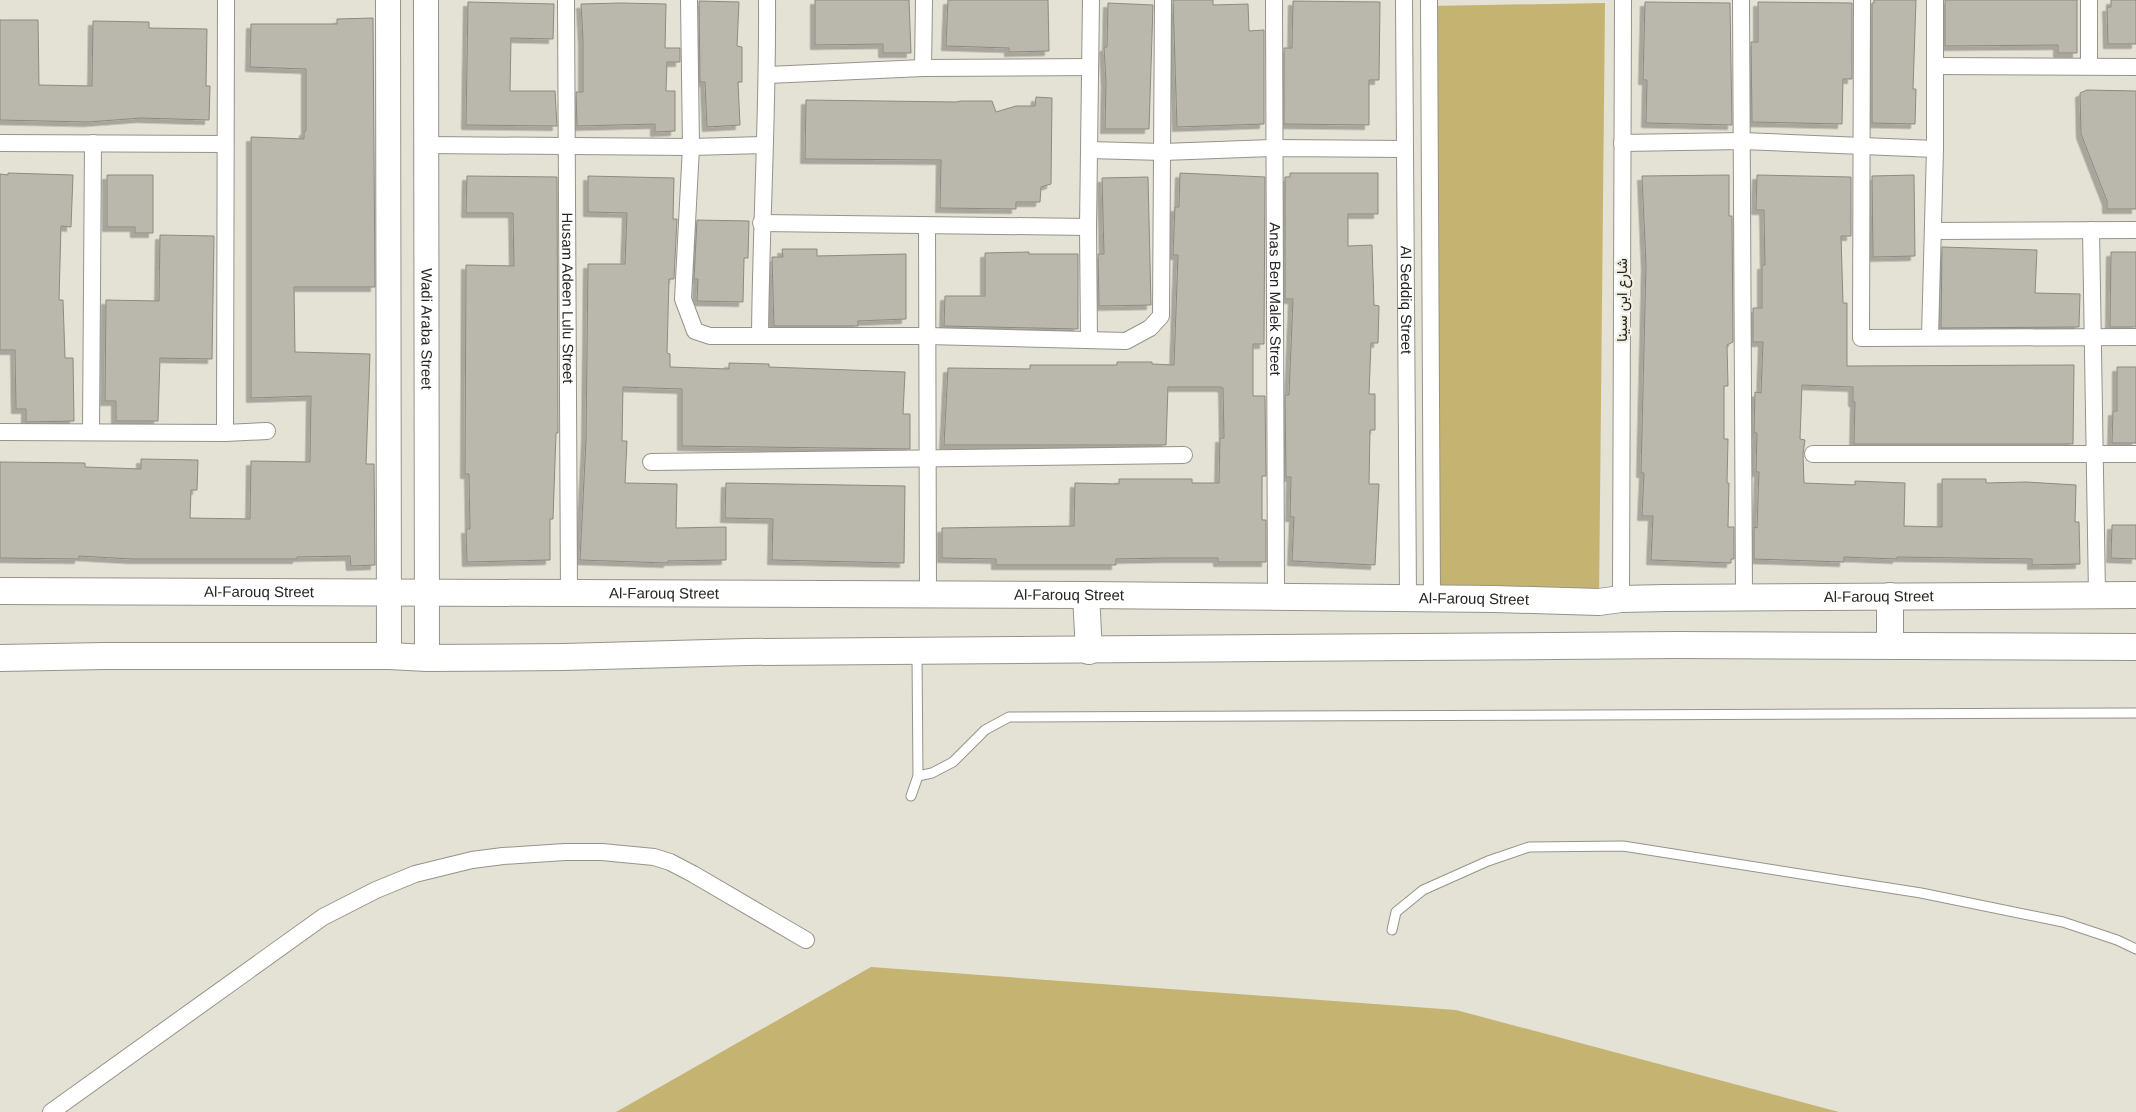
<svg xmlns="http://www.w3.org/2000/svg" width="2136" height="1112" viewBox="0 0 2136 1112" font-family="Arial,Vazirmatn,sans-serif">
	<defs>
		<filter id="shadow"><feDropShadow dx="-4.5" dy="4.5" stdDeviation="0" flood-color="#0004"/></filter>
	</defs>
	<rect width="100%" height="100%" fill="#e4e1d5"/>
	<!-- green -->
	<g fill="#c5b471">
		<polygon points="1605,3 1599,602 1432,599 1429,6"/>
		<polygon points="871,967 1456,1010 1839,1112 616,1112"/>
	</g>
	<!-- building -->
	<g fill="#bab7ac" stroke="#8d8a80" filter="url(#shadow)">
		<polygon points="815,0 909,0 911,53 883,53 883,44 815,45"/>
		<polygon points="948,0 1048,0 1049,51 1009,52 1009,48 946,46"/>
		<polygon points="1173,0 1213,0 1213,5 1248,4 1249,31 1264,30 1264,124 1177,127"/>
		<polygon points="1874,0 1916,0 1913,89 1916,89 1915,124 1872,123 1872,3 1874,3"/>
		<polygon points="1945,0 2077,0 2077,53 2058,53 2058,45 1945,46"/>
		<polygon points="2111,0 2136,0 2136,44 2108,44 2107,7 2111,7"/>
		<polygon points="699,1 739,2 737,46 742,47 742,82 738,82 740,125 707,127 705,82 700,82"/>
		<polygon points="1293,1 1380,2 1379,80 1369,80 1369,125 1284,124 1284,48 1292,48"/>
		<polygon points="468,2 554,4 553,39 511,38 510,91 555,91 557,126 466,125"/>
		<polygon points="1645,2 1730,3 1732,125 1646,123 1647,80 1643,80"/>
		<polygon points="1758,2 1852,3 1852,79 1843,79 1842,124 1752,122 1751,42 1758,42"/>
		<polygon points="621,3 666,4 665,48 680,48 680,62 667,62 666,91 675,91 675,131 655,132 655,124 577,126 576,92 583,92 583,39 581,4"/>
		<polygon points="1108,3 1153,5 1149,129 1105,129 1106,82 1104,47 1107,47"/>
		<polygon points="373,18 375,287 294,287 295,352 370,354 366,464 374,464 375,565 351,566 350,556 297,557 297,559 132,559 79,556 79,559 0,558 0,462 85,463 85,467 141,469 141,459 198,460 197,490 191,490 190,518 250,519 251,461 310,462 311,396 251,398 251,137 304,139 304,131 306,131 306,69 250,67 251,24 337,24 337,19"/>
		<polygon points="0,20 38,20 39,85 92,86 93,21 149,22 149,28 207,29 206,86 210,86 209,120 141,118 88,122 0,120"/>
		<polygon points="2087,90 2136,91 2136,209 2107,209 2107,201 2081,134 2080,93"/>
		<polygon points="1036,97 1052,98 1051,184 1041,187 1040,202 1016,202 1016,209 940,208 941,160 805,159 806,100 956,102 961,101 992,101 996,112 1016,106 1035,106"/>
		<polygon points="8,173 73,175 71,227 61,226 59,300 63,300 65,358 73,358 74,421 26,422 26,409 16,409 15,350 0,350 0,174 8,175"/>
		<polygon points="1180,173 1265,177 1264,344 1253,344 1253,396 1265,396 1266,476 1262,476 1262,520 1266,520 1266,562 1218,562 1218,558 1166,558 1116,559 1116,565 996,565 996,559 942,558 942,528 1074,526 1075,483 1119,484 1119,479 1192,479 1192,483 1219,483 1220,438 1224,438 1223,388 1221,387 1168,387 1166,445 944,445 948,368 1030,369 1030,365 1117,365 1117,362 1152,362 1152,364 1174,365 1178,255 1173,255 1175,207 1179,207"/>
		<polygon points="1290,173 1378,173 1378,214 1348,214 1348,246 1372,245 1374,305 1379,306 1378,343 1371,343 1369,394 1375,394 1375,430 1370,430 1369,484 1379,484 1375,565 1292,561 1294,517 1290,517 1291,477 1286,477 1285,395 1289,395 1293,299 1285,299 1285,177 1290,177"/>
		<polygon points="107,175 153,175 153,233 135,233 135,227 107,227"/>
		<polygon points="1729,175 1729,216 1732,216 1733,342 1727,345 1728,386 1724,386 1724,439 1728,439 1727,483 1729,483 1728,527 1734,527 1734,559 1731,559 1731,563 1651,560 1653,516 1642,516 1644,473 1641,473 1646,265 1642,176"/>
		<polygon points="1757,175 1851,177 1851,236 1841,236 1843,303 1847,303 1847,366 2074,365 2073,444 1854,444 1855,402 1853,402 1853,387 1802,385 1800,439 1805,440 1803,454 1804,483 1855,485 1855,481 1905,483 1904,526 1942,527 1942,479 1986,479 1986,483 2026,482 2076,485 2075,522 2079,522 2080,564 2032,565 2032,559 1897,557 1897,559 1844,557 1844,562 1754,559 1754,527 1757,528 1759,472 1756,472 1757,433 1754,433 1755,392 1761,393 1763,342 1753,342 1753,308 1762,308 1762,265 1765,265 1764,210 1756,210"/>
		<polygon points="1914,175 1915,256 1873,257 1872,176"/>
		<polygon points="467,176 557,177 558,433 556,433 553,519 550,519 550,560 467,562 466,529 470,529 469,474 465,474 466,265 514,266 513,213 466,213"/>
		<polygon points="588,176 674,178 673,219 677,219 674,279 669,279 667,353 670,354 670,367 729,369 729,363 769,364 769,367 905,372 903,414 910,414 910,449 682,446 682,389 623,387 622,441 627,441 625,483 677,484 676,528 726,527 726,560 668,561 668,563 580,560 586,440 588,264 625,264 627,213 588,212"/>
		<polygon points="1148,177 1151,305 1099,306 1098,254 1104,254 1102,178"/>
		<polygon points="697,220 749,221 748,258 744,258 743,302 697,301 698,279 694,279"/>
		<polygon points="160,235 214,236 212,359 160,358 158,421 116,421 116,401 105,401 106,300 159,301"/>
		<polygon points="1942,247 2037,250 2035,293 2080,294 2079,327 1941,328"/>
		<polygon points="782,249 817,249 817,256 906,254 906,319 858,321 858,326 774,326 772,257 783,257"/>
		<polygon points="1029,252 1029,254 1078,254 1078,329 944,326 945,296 985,296 985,253"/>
		<polygon points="2111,252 2136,252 2136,327 2110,327"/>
		<polygon points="2117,367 2136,367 2136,443 2112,443 2113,411 2117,411"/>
		<polygon points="726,483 905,486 904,563 772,560 773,519 725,518"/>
		<polygon points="2112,525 2136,525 2136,559 2111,558"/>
	</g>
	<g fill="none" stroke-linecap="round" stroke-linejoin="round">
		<!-- service casing -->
		<g stroke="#969389" stroke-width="11">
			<g id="service">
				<polyline points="918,776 932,773 953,762 985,730 1009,717 2136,713"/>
				<polyline points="911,796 918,776 917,654"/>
				<polyline points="1392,930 1396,912 1423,890 1488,861 1529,847 1623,846 1921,893 2063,922 2117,940 2136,949"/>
			</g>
		</g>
		<!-- minor casing -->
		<g stroke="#969389" stroke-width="18">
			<g id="minor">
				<path id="s1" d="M566 0 569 594"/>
				<polyline points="689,0 691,147 683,299 695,331 710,336 927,336 1126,341 1150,328 1161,316 1163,0"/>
				<path id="s2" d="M1274 0 1276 598"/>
				<path id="s3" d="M1404 0 1408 599"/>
				<polyline points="1429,0 1432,599"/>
				<polyline points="1741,0 1744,598"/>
				<polyline points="1862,0 1861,338 2136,337"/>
				<polyline points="1935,66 2136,67"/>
				<polyline points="2089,66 2089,0"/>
				<polyline points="923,68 924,0"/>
				<polyline points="768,75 923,68 1090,67"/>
				<polyline points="0,143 225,144"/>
				<polyline points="1622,143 1742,141 1935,149"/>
				<polyline points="427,145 691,147 764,145"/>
				<polyline points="1089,150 1163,152 1275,148 1404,149"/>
				<polyline points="761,223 1088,227"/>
				<polyline points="927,226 928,596"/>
				<polyline points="2091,230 2097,595"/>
				<polyline points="1933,231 2136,230"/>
				<path d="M760 336C761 224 768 112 767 0"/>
				<polyline points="1930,337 1935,149 1935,0"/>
				<polyline points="1089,340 1088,227 1091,0"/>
				<polyline points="0,432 225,433 267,431"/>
				<polyline points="91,432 93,143"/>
				<polyline points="225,433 226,0"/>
				<polyline points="1813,454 2136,454"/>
				<polyline points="651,462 1184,455"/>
				<polyline points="1621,599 1623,0"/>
				<polyline points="51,1112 323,917 376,890 415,874 472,860 503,856 565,852 602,852 654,857 670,862 693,874 806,940"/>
			</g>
		</g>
		<!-- secondary casing -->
		<g stroke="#969389" stroke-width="26">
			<g id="secondary">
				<polyline points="388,0 389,656"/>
				<path id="s4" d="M426 0 427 658"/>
			</g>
		</g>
		<!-- primary casing -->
		<g stroke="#969389" stroke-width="28">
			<g id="primary">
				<path id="s5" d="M0 591 1086 595 1495 599 1599 602 1621 599 1665 598 2136 595"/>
				<polyline points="1086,595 1089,651"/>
				<polyline points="1890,646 1890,596"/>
				<polyline points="0,658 105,656 389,656 427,658 564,657 746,652 1677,645 2136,647"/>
			</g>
		</g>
		<!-- service -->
		<use href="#service" stroke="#fff" stroke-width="9"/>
		<!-- minor -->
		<use href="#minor" stroke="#fff" stroke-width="16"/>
		<!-- secondary -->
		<use href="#secondary" stroke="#fff" stroke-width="24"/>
		<!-- primary -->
		<use href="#primary" stroke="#fff" stroke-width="26"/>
	</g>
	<g text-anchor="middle" stroke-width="4.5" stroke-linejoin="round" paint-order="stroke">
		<!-- street labels -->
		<g font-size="15" fill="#272622" stroke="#f1eee2">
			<text dy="5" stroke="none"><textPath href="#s1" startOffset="298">Husam Adeen Lulu Street</textPath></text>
			<text dy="5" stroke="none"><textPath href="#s2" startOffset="299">Anas Ben Malek Street</textPath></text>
			<text dy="5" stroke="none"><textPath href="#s3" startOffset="300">Al Seddiq Street</textPath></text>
			<text transform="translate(1622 300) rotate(-90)" y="5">شارع ابن سينا</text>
			<text dy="5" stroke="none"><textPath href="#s4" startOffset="329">Wadi Araba Street</textPath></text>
			<text dy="5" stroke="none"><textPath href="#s5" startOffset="259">Al-Farouq Street</textPath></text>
			<text dy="5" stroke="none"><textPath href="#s5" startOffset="664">Al-Farouq Street</textPath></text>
			<text dy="5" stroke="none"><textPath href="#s5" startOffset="1069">Al-Farouq Street</textPath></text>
			<text dy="5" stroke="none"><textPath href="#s5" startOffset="1879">Al-Farouq Street</textPath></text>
			<text dy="5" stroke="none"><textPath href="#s5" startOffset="1474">Al-Farouq Street</textPath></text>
		</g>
	</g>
</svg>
